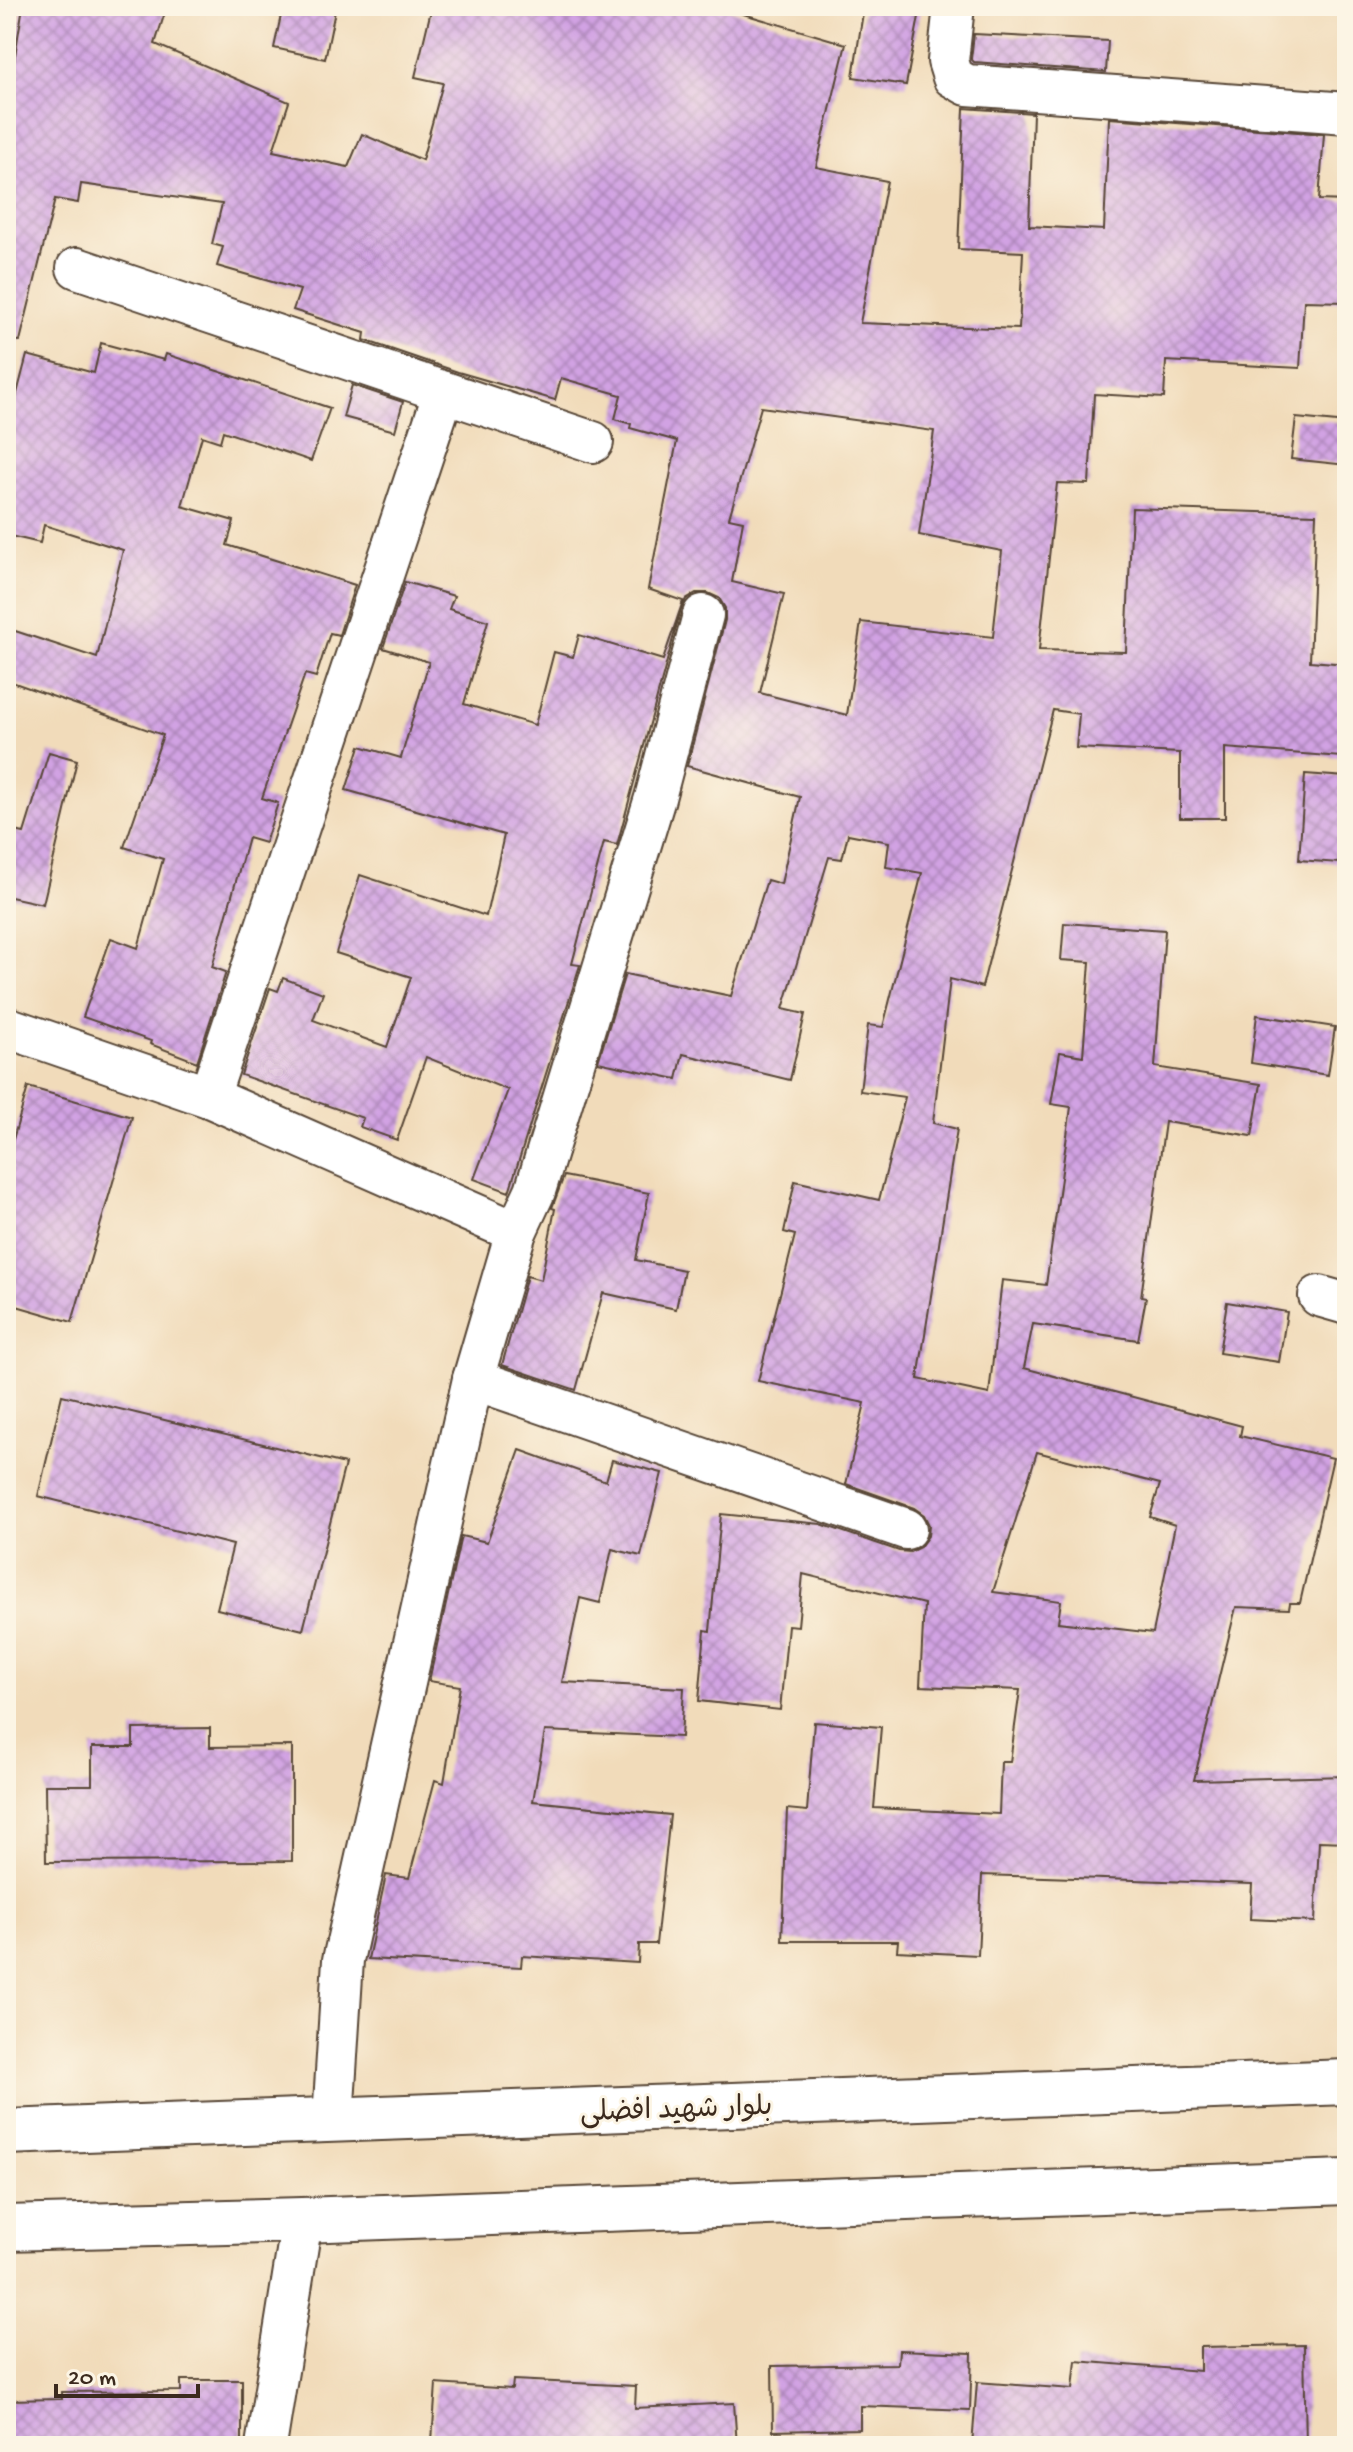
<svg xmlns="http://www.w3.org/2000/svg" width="1353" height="2452" viewBox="0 0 1353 2452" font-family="'Gochi Hand','Playpen Sans Arabic',sans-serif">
	<defs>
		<pattern id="building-cross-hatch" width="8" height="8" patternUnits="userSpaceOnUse" patternTransform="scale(2)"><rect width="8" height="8" fill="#d1a2e3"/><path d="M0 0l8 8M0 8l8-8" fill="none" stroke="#ab84b7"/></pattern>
	</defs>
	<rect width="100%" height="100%" fill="#fcf5e5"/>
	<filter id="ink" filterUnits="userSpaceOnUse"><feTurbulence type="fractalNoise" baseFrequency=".0125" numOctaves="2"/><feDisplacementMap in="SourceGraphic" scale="16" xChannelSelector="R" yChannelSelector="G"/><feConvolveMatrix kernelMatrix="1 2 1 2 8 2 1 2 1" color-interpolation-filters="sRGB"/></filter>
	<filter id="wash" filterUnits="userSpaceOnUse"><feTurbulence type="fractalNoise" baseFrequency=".006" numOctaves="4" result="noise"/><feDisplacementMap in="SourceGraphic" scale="32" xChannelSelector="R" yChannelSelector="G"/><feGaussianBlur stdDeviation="1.8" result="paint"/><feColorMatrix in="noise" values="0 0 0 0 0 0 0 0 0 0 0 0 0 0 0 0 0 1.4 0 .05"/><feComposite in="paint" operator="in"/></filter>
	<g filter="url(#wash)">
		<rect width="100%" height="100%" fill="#f1dbba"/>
		<g id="blocks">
			<!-- building -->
			<g fill="url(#building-cross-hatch)" fill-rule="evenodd">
				<path d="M23 6H167L155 44 289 102 273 151 348 167 362 134 422 160 443 83 415 77 432 6H543L588 16 591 6H716L846 44 816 167 887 181 860 323 1019 329 1023 252 958 249 964 108 1033 113 1029 226 1104 230 1109 118 1324 134 1319 200 1347 201V302L1304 301 1300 368 1166 361 1164 398 1094 394 1089 484 1057 483 1039 650 1126 652 1132 508 1316 514 1310 661 1347 664 1341 757 1225 748V818H1180V753L1076 748 1079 714 1053 710 982 987 950 979 933 1123 957 1129 918 1379 989 1394 1002 1280 1046 1285 1071 1107 1051 1104 1060 1052 1083 1056 1090 962 1061 960 1064 923 1165 930 1155 1067 1261 1084 1252 1136 1165 1122 1141 1297 1146 1298 1138 1340 1033 1324 1024 1368 1242 1426 1240 1436 1333 1458 1300 1603H1290L1289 1609 1236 1607 1194 1780 1347 1776V1842L1319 1841 1315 1922 1250 1919 1252 1884 982 1875 978 1955 897 1951 898 1941H782L787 1809 807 1811 814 1722 881 1727 874 1808 999 1814 1001 1762H1010L1020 1690 920 1686 924 1604 803 1574 798 1626 788 1625 780 1710 699 1701 705 1630 710 1631 721 1514 821 1524 899 1551 910 1552 920 1547 928 1536 929 1525 924 1515 914 1508 846 1484 865 1403 758 1381 795 1235 784 1232 795 1181 879 1200 905 1097 860 1091 868 1025 883 1027 922 873 886 867 889 842 848 834 842 859 829 857 783 1009 805 1014 790 1080 683 1054 677 1079 598 1062 625 974 731 996 767 880 781 884 800 797 687 766 725 620V608L719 598 708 593H696L686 599 681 609 617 845 604 842 572 964 580 965 509 1192 474 1179 508 1090 426 1057 397 1140 360 1127 363 1118 241 1075 270 988 278 991 283 978 323 993 313 1020 387 1047 411 977 336 953 360 875 486 916 504 835 346 790 360 746 401 758 429 662 383 648 405 582 454 596 449 609 488 621 464 704 535 725 554 652 573 657 579 635 663 660 683 601 648 589 677 441 630 428 631 424 615 419 621 395 561 378 555 400 458 372 364 340 365 333 293 310 300 290 217 266 223 247 212 244 222 204 81 184 78 203 55 199 20 341 6 340V111ZM761 407 934 431 919 535 1002 551 993 637 861 622 847 715 760 693 784 594 732 582 743 521 729 518ZM1037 1452 1160 1484 1150 1517 1175 1525 1153 1633 1058 1622 1061 1601 993 1592Z"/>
				<polygon points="283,6 336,6 325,59 274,48"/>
				<polygon points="864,6 921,6 906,85 853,77"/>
				<polygon points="974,34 1108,41 1106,72 974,62 971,59"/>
				<polygon points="101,343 164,360 166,354 330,408 311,461 223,431 220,442 202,436 182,506 234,521 227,545 355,585 339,635 330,633 316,677 305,674 262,798 278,803 265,843 248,838 212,967 226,972 197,1062 150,1044 151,1041 83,1017 111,938 138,948 163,859 124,847 163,735 6,680 6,628 97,658 123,550 44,525 40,543 6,535 6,436 27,355 94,373"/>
				<polygon points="352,385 403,402 395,431 343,417"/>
				<polygon points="1296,418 1347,423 1347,465 1291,459"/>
				<polygon points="49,752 77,760 43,904 6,896 6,829 24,833"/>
				<polygon points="1305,774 1346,777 1339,863 1299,860"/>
				<polygon points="1257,1015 1335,1027 1328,1075 1251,1063"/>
				<polygon points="28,1087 132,1117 72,1322 6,1303 6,1164"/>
				<polygon points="564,1176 649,1193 636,1260 684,1270 676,1309 603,1293 576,1390 502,1365 527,1276 541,1280 555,1209 552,1208"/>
				<polygon points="1227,1302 1287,1312 1279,1362 1219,1353"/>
				<polygon points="62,1395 345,1464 303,1630 217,1609 233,1545 38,1496"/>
				<polygon points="520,1450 606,1481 612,1460 662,1473 641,1556 612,1549 600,1603 580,1598 562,1682 684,1688 681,1737 545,1731 533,1801 670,1815 656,1944 639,1944 638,1963 522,1956 521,1967 368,1959 386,1875 409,1878 435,1780 444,1783 460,1686 429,1681 461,1536 487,1542"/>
				<polygon points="210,1728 210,1747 292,1746 292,1861 46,1862 45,1785 92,1785 92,1747 133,1747 133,1729"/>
				<polygon points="1304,2345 1306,2446 1102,2446 1030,2440 1030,2446 972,2446 977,2382 1073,2389 1076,2361 1200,2371 1200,2347"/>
				<polygon points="899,2350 972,2353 970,2410 860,2406 860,2429 773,2431 772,2366 898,2364"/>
				<polygon points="181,2380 242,2380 242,2446 6,2446 6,2400 62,2399 62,2392 181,2391"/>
				<polygon points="513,2380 636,2386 635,2408 734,2403 737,2446 486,2446 432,2442 436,2384 512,2389"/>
			</g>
		</g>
	</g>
	<g filter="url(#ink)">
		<use href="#blocks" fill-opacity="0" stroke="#564535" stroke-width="2"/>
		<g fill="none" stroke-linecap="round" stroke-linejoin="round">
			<!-- street casing -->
			<g stroke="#564535" stroke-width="44">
				<g id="street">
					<polyline points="954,6 948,61 953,77 967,85 1347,113"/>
					<polyline points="77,268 593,442"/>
					<polyline points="6,1027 209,1097 516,1232"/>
					<polyline points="209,1097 444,392"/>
					<polyline points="1319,1296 1347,1304"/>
					<polyline points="473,1379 906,1529"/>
					<polyline points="333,2120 343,1960 473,1379 516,1232 535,1191 655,798 703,615"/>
					<polyline points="266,2446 302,2220"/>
				</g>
			</g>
			<!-- primary casing -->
			<g stroke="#564535" stroke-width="48">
				<g id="primary">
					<polyline points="6,2132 1347,2082"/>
					<polyline points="6,2228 302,2220 1347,2182"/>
				</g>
			</g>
			<!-- street -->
			<use href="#street" stroke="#fff" stroke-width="40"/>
			<!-- primary -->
			<use href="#primary" stroke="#fff" stroke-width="44"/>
		</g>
	</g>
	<g text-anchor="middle" stroke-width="6" stroke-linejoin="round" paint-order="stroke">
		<!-- street labels -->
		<g font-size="28" fill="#3b2a1e" stroke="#fcf5e5">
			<text transform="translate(676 2107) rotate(-2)" y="10">بلوار شهید افضلی</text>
		</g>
	</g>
	<!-- margin -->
	<rect width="1353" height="2452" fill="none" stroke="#fcf5e5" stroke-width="32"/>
	<!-- scale -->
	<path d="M56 2384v12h142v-12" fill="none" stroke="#3b2a1e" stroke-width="4"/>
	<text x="68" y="2384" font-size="24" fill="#3b2a1e" stroke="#fcf5e5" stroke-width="6" paint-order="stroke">20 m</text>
</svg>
